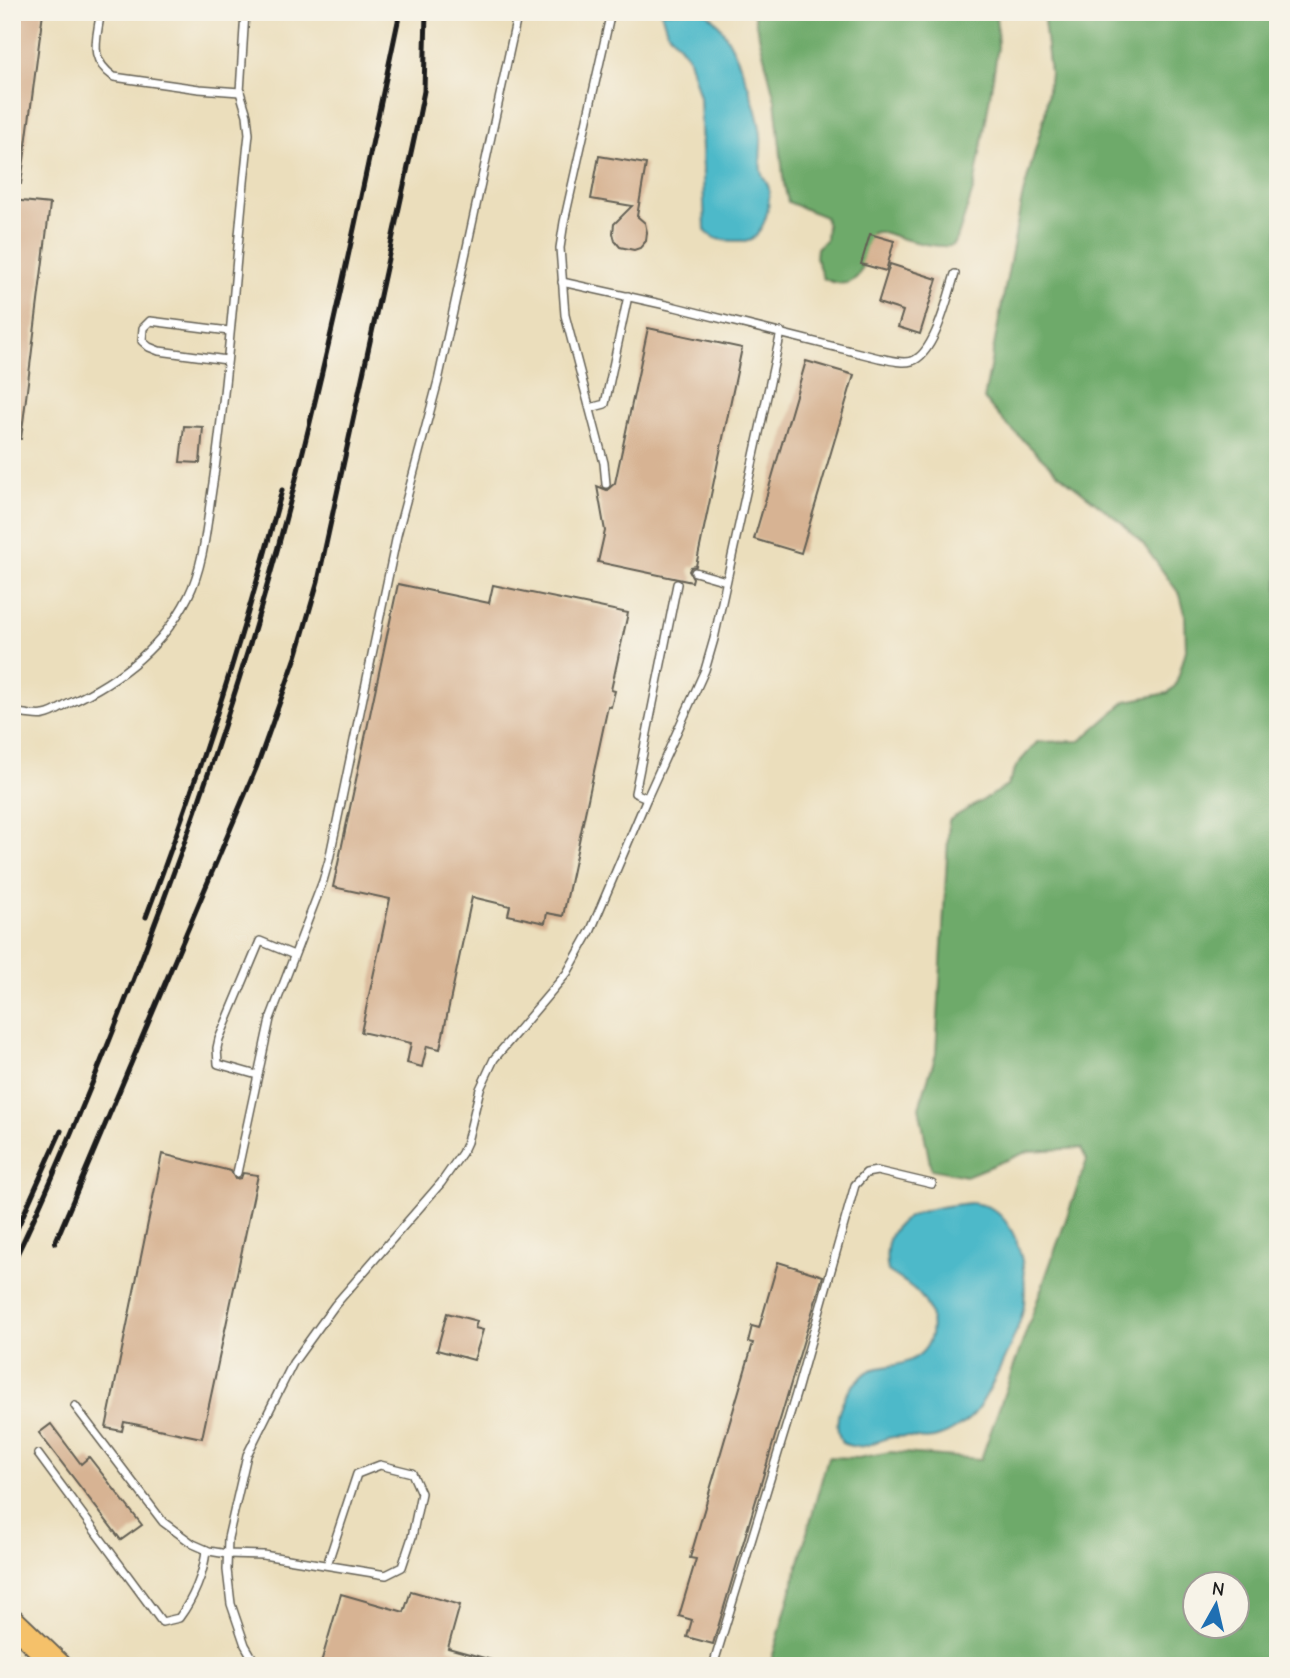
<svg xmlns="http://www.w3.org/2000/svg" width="1290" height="1678" viewBox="0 0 1290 1678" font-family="'Comic Neue',sans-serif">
	<rect width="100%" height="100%" fill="#f7f3e8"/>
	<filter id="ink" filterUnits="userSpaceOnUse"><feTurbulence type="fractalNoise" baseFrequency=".0143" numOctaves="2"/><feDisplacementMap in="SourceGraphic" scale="14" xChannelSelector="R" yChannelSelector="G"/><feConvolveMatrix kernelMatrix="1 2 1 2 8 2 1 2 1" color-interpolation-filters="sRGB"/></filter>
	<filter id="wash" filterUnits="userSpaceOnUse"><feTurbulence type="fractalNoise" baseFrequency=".00686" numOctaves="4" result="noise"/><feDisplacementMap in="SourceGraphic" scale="28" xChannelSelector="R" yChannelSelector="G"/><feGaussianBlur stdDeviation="1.57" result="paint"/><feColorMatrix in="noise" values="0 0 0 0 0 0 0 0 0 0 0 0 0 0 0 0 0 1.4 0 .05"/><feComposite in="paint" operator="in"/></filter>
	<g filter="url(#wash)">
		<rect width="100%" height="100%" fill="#ebdebc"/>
		<!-- forest -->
		<g fill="#6eaa6b" stroke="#456344" stroke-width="2" fill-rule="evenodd">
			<path d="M753 12H996L998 47 985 126 974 187 957 239 952 246C934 247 918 243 900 238 890 235 883 230 872 233 865 261 862 298 823 278L816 258 817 248 826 239 827 225 825 217 788 202 784 184 775 100Z"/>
			<path d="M1043 12H1278V1666H770L828 1457 858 1458 890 1452 981 1459 1087 1160 1081 1148 1029 1151 966 1176 931 1169 919 1107 936 1054 949 820 1007 786 1017 765 1037 742 1080 741 1126 701 1168 693 1175 686 1179 675 1186 650 1185 614 1180 595 1143 544 1122 523 1059 474 1004 422 984 399 1022 198 1045 114 1050 73ZM1196 1584H1238V1626H1196Z"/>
		</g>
		<!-- water -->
		<g fill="#4db9c9" stroke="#346a72" stroke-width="2">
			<path d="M661 12C671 12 695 9 704 12 730 22 759 110 761 136 762 147 758 164 762 174 767 186 770 182 769 199 768 215 763 231 750 241 735 240 714 244 705 230L700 97 688 56 667 31Z"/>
			<path d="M971 1203C977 1204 986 1205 991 1208 1021 1227 1027 1274 1024 1305 1022 1325 986 1402 972 1416 965 1423 950 1433 940 1436 924 1443 909 1434 893 1437 872 1440 866 1453 842 1443 831 1421 841 1397 858 1380 862 1377 866 1372 871 1370 884 1365 900 1367 913 1359 939 1344 936 1310 915 1290 907 1283 897 1277 888 1271 877 1213 926 1208 971 1203Z"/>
		</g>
		<g id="blocks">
			<!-- building -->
			<g fill="#d7b393">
				<polygon points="12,12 43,12 21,184 12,184"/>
				<polygon points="599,156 646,164 637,216 645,223 647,232 646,241 640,248 634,250 620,247 615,241 613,233 614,224 632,206 591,199"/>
				<polygon points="12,200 50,204 21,439 12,438"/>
				<polygon points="870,234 894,241 886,271 861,264"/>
				<polygon points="890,264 937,279 920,334 898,327 903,311 878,303"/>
				<polygon points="648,328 742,348 696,566 691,567 689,571 693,578 692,582 598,562 605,531 597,486 607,490 615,483"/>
				<polygon points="806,361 854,375 801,553 754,539"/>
				<polygon points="184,426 203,427 200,463 180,462"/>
				<polygon points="398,584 489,603 493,585 628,613 611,690 615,691 611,707 608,706 563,916 547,913 545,923 508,915 510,906 472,897 440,1049 427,1046 422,1067 407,1063 411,1043 361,1032 390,899 333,887"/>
				<polygon points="162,1154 231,1171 235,1179 241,1178 243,1173 258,1175 202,1438 124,1422 122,1431 106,1428"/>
				<polygon points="778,1262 823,1276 713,1644 687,1637 692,1620 679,1616 696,1559 690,1558 753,1343 748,1342 752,1326 759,1328"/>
				<polygon points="447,1313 477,1321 475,1328 483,1330 474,1360 437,1350"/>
				<polygon points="51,1424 81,1464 89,1457 142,1525 121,1540 39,1433"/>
				<polygon points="411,1591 460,1605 448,1648 499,1662 498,1666 320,1666 341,1594 404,1612"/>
			</g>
		</g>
	</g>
	<g filter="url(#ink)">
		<use href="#blocks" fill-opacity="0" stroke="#646054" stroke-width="2"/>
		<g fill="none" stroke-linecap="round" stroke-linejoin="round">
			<!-- service casing -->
			<g stroke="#646054" stroke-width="10">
				<g id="service">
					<path d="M103 12 100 16C96 43 89 59 114 77L199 89 240 92"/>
					<path d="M562 282 675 307 879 358C890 360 902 364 912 361 935 354 948 295 955 274"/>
					<polyline points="227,360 159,351 149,347 142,341 143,328 150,321 229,331"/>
					<polyline points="590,408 605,404 628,296"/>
					<polyline points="606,484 604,463 565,315 560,248 564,222 611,12"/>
					<polyline points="695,572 726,581"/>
					<path d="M12 712C21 713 35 717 44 715 52 714 61 708 68 704 119 681 162 648 188 597 205 563 207 520 213 483 230 367 236 250 249 134L247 115 240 92 245 12"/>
					<polyline points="647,798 635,793 677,584"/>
					<polyline points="257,1075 218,1064 217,1048 219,1039 260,941 294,955"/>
					<polyline points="237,1173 270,1019 323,881 329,860 397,535 438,381 518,12"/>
					<polyline points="75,1406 163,1522 193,1544 209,1551 227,1554 263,1555 386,1575 402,1567 412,1537 421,1493 412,1473 380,1465 357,1474 327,1565"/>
					<path d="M38 1454 162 1622 179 1618C193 1599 204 1574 206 1550"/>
					<polyline points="257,1666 245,1645 231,1604 227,1570 228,1538 247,1455 293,1363 335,1305 441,1183 462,1153 467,1142 480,1089 494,1059 567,973 591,930 647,798 705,670 714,639 781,332"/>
					<polyline points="713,1666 796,1394 855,1185 866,1173 877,1171 932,1184"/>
				</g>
			</g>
			<!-- motorway casing -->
			<g stroke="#646054" stroke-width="28">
				<polyline id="motorway" points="12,1621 59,1666"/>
			</g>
			<!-- service -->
			<use href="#service" stroke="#fff" stroke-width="7"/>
			<!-- motorway -->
			<use href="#motorway" stroke="#f5c16b" stroke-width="24"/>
			<!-- rail -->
			<g stroke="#1c1c1c" stroke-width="5">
				<path d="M146 917C199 777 244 634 282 490"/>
				<polyline points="12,1240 61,1131"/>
				<polyline points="55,1243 257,766 296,657 318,581 419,116 424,91 426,12"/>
				<path d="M12 1265C61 1164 103 1059 143 955 194 821 240 685 278 547 326 371 362 191 400 12"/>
			</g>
		</g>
	</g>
	<!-- margin -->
	<rect width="1290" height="1678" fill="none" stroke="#f7f3e8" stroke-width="42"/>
	<!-- north arrow -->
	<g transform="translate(1216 1605) rotate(8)"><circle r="33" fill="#f7f3e8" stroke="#9f9d96" stroke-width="2"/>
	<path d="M0-5L12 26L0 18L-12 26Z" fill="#1f6fb2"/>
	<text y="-10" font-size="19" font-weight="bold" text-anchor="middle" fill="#1c1c1c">N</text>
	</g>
</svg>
